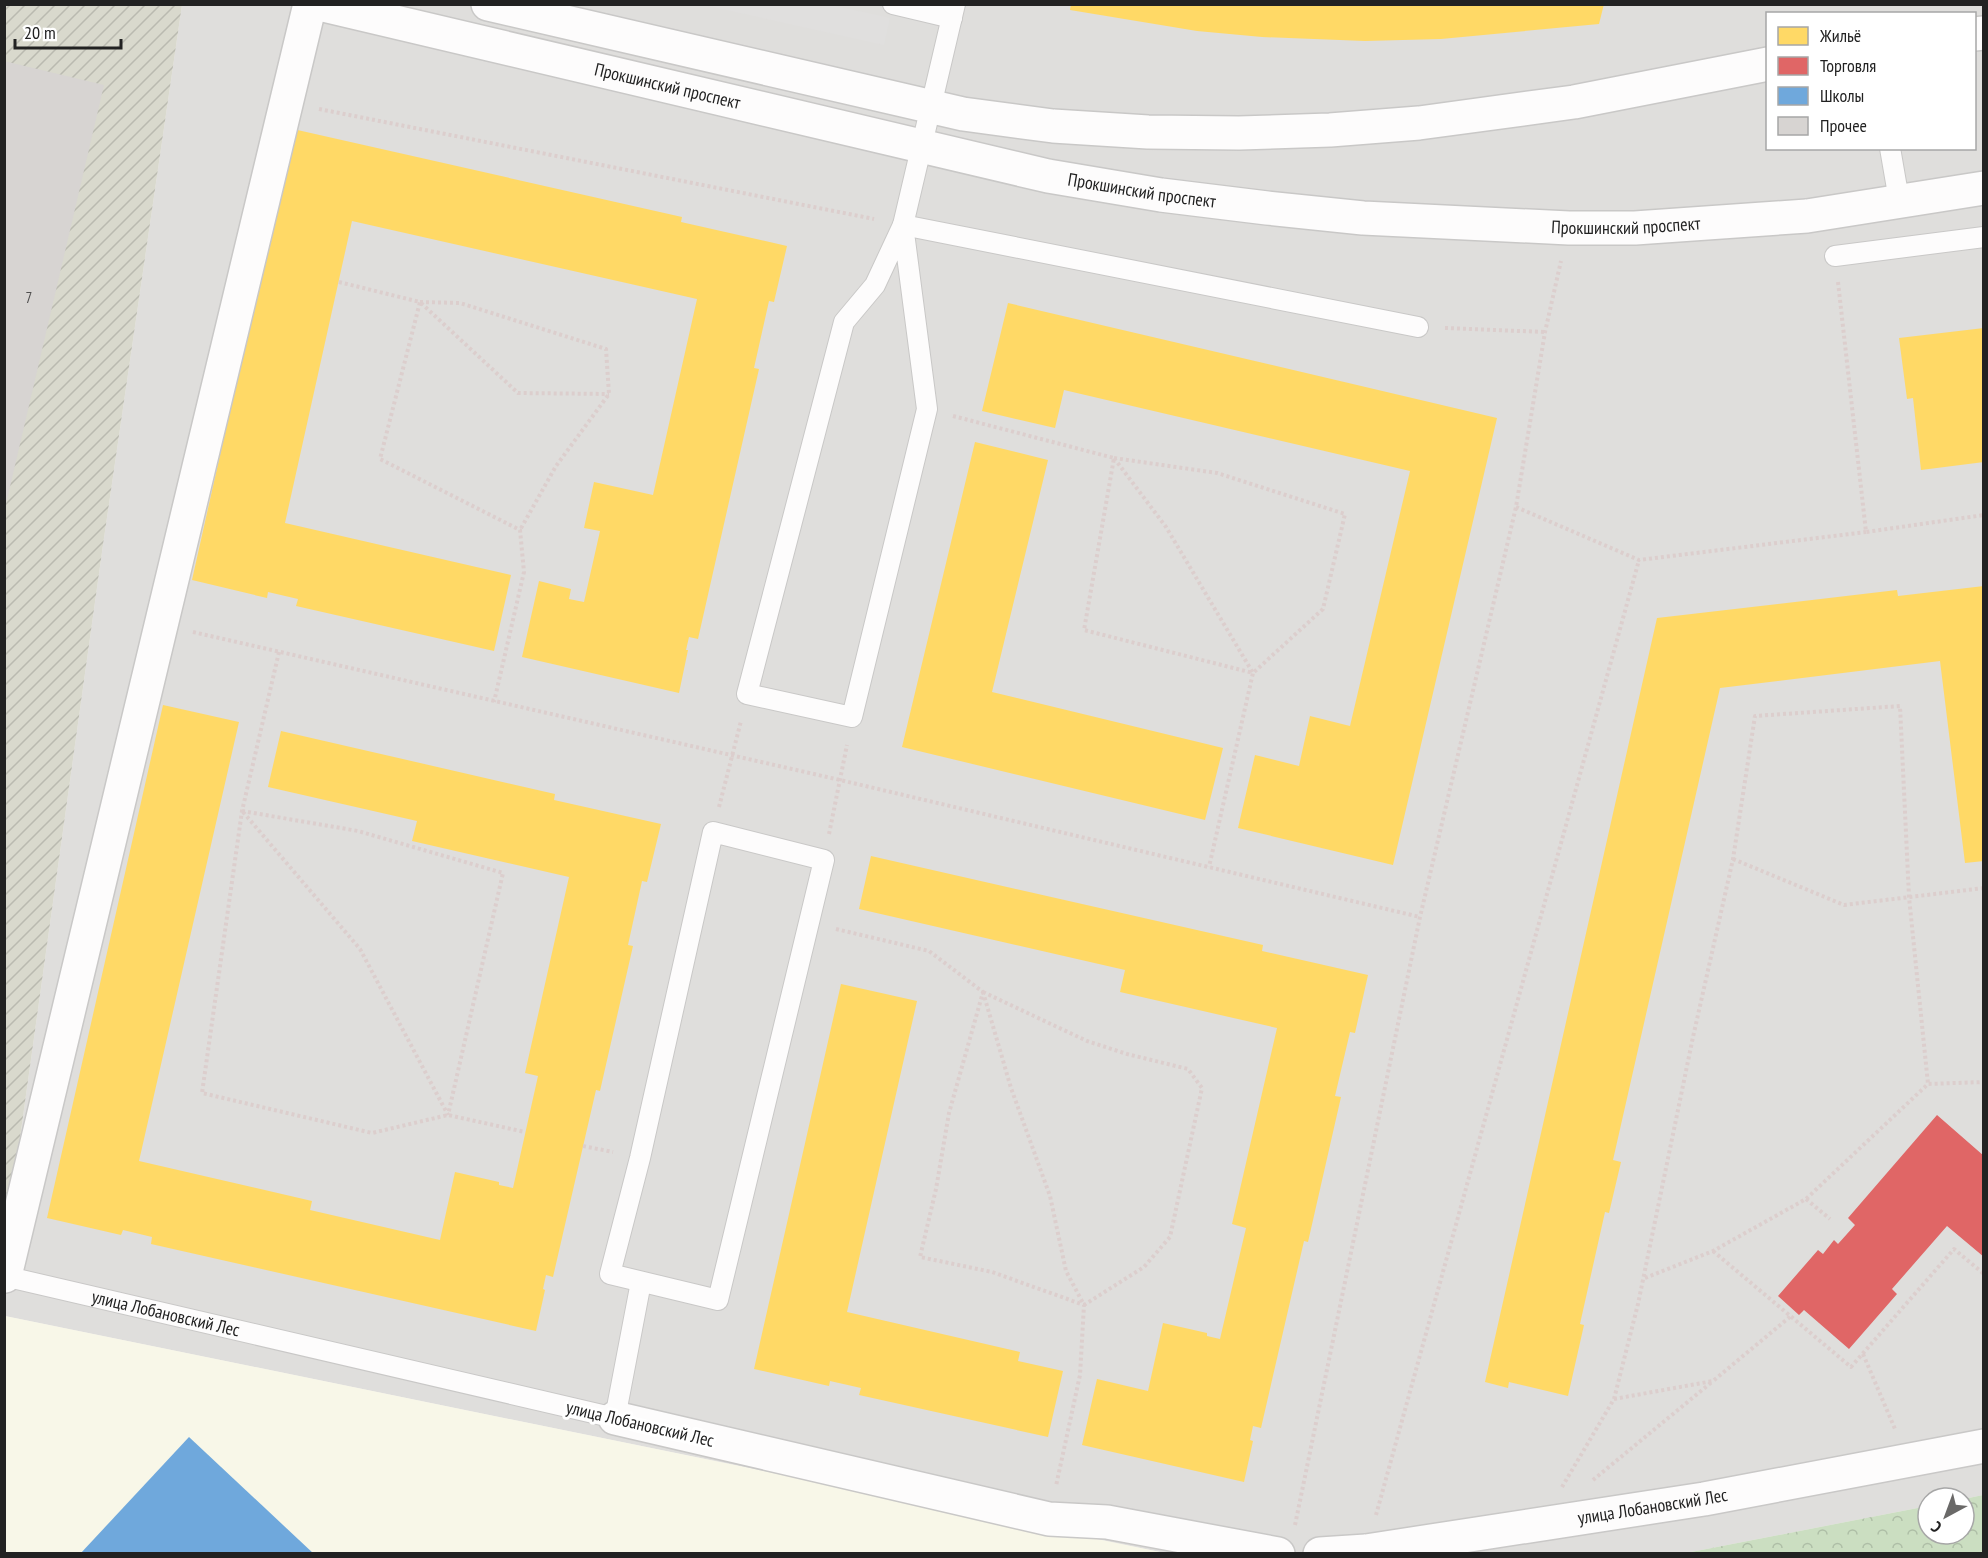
<svg xmlns="http://www.w3.org/2000/svg" width="1988" height="1558" viewBox="0 0 1988 1558" font-family="'PT Sans Narrow',sans-serif">
	<defs>
		<pattern id="construction-furrows" width="10" height="10" patternUnits="userSpaceOnUse" patternTransform="scale(1.5)"><rect width="10" height="10" fill="#d9d9cd"/><path d="M-1 1l2-2M0 10L10 0M9 11l2-2" fill="none" stroke="#babab0"/></pattern>
		<pattern id="forest-crowns" width="20" height="18" patternUnits="userSpaceOnUse" patternTransform="scale(1.5)"><rect width="20" height="18" fill="#cbdec1"/><path d="M2 6a3 3 0 1 1 6 0M12 15a3 3 0 1 1 6 0" fill="none" stroke="#aebea6"/></pattern>
	</defs>
	<rect width="100%" height="100%" fill="#f0eeeb"/>
	<!-- residential -->
	<path fill="#dfdedc" fill-rule="evenodd" d="M182 5H1983V1495L1964 1499 1928 1498V1506L1686 1553H1165L5 1316V1245L103 545ZM1768 14H1974V148H1768Z"/>
	<!-- education -->
	<polygon fill="#f8f7e8" points="5,1316 1165,1553 5,1553"/>
	<!-- construction -->
	<polygon fill="url(#construction-furrows)" points="5,5 182,5 103,545 5,1245"/>
	<!-- forest -->
	<polygon fill="url(#forest-crowns)" points="1983,1495 1983,1553 1686,1553 1928,1506 1928,1534 1964,1534 1964,1499"/>
	<!-- parking -->
	<polygon fill="#e0dfde" points="704,5 831,5 890,18 884,45"/>
	<!-- homes -->
	<g fill="#ffd966">
		<polygon points="1071,4 1604,4 1599,24 1441,39 1365,41 1262,37 1197,31 1070,10"/>
		<polygon points="293,129 682,217 681,222 787,246 774,302 769,301 754,368 759,369 698,639 689,637 686,650 688,650 679,693 522,657 539,581 571,589 569,599 584,602 600,531 584,528 594,482 653,495 697,299 352,221 285,523 511,575 494,651 296,606 298,599 268,592 267,598 192,580"/>
		<polygon points="1008,303 1497,418 1393,865 1238,828 1255,755 1299,766 1310,716 1350,726 1410,471 1064,390 1055,428 982,411"/>
		<polygon points="1984,328 1984,462 1921,470 1913,398 1907,399 1899,338"/>
		<polygon points="975,442 1048,460 992,692 1223,748 1205,820 902,747"/>
		<polygon points="1984,586 1984,861 1965,863 1940,661 1720,688 1613,1160 1621,1162 1609,1213 1605,1212 1580,1324 1584,1325 1568,1396 1509,1382 1508,1388 1485,1382 1657,618 1897,590 1898,596"/>
		<polygon points="163,705 239,722 139,1161 312,1201 310,1210 440,1240 455,1172 499,1182 499,1185 513,1188 538,1076 525,1073 569,877 412,841 417,821 268,787 281,731 555,794 554,800 661,824 647,882 642,881 628,945 633,946 600,1091 596,1090 553,1277 546,1275 543,1289 545,1290 536,1331 151,1244 152,1237 123,1230 121,1235 47,1218"/>
		<polygon points="871,856 1263,945 1262,951 1368,975 1355,1033 1350,1032 1335,1096 1341,1097 1308,1242 1304,1241 1261,1428 1253,1426 1250,1440 1253,1441 1244,1482 1082,1445 1097,1379 1148,1391 1163,1323 1207,1333 1207,1336 1220,1339 1246,1228 1232,1224 1277,1028 1120,992 1125,970 859,909"/>
		<polygon points="841,984 917,1001 847,1312 1020,1352 1018,1361 1063,1371 1048,1437 859,1395 861,1388 830,1381 829,1386 754,1369"/>
	</g>
	<!-- shops -->
	<polygon fill="#e06666" points="1937,1115 1984,1156 1984,1257 1947,1226 1892,1289 1897,1294 1849,1349 1804,1310 1799,1315 1778,1296 1818,1250 1823,1254 1834,1240 1838,1244 1855,1225 1848,1218"/>
	<!-- schools -->
	<polygon fill="#6fa8dc" points="189,1437 314,1554 80,1554"/>
	<!-- building -->
	<polygon fill="#d7d4d2" points="4,61 104,85 5,508 4,508"/>
	<g fill="none" stroke-linecap="round" stroke-linejoin="round">
		<!-- service casing -->
		<g stroke="#c9c8c7" stroke-width="22">
			<g id="service">
				<polyline points="893,4 952,18"/>
				<polyline points="955,4 903,225 1418,327"/>
				<polyline points="1890,148 1899,200"/>
				<polygon points="903,225 927,409 852,717 747,694 844,322 875,285"/>
				<polyline points="1835,256 1984,237"/>
				<polygon points="713,832 824,860 718,1300 610,1274 640,1158"/>
				<path id="s1" d="M4 1276 615 1418 641 1282"/>
			</g>
		</g>
		<!-- minor casing -->
		<g stroke="#c9c8c7" stroke-width="36">
			<g id="minor">
				<path id="s2" d="M319 4 1048 176 1161 195 1267 208 1363 218 1569 228H1635L1807 216 1984 188"/>
				<polyline points="488,4 963,114 1053,126 1148,132 1239,133 1330,130 1419,123 1574,102 1768,64"/>
				<polyline points="1974,34 1984,33"/>
				<polyline points="5,1276 310,4"/>
				<polyline points="615,1418 1049,1519 1107,1522 1278,1554"/>
				<path id="s3" d="M1320 1554 1366 1551 1704 1499 1984 1446"/>
			</g>
		</g>
		<!-- path -->
		<g stroke="#dccecd" stroke-width="4" stroke-dasharray="3 3" stroke-linecap="butt">
			<polyline points="319,109 874,219"/>
			<polyline points="339,282 420,302 380,459 520,530 524,572 494,702"/>
			<polyline points="1838,282 1866,532 1984,515"/>
			<polyline points="420,302 460,303 606,349 609,394 556,466 520,530"/>
			<polyline points="421,303 518,393 609,394"/>
			<polyline points="1445,328 1545,332"/>
			<polyline points="953,416 1114,458 1084,630 1253,673 1209,867"/>
			<polygon points="1114,458 1217,473 1345,514 1323,609 1253,673 1166,527"/>
			<polyline points="1516,507 1639,560 1866,532"/>
			<polyline points="193,632 840,780 1420,917"/>
			<polyline points="279,652 242,811 202,1093 372,1133 448,1115 525,1132"/>
			<polyline points="719,807 741,721"/>
			<polyline points="242,811 358,831 503,873 448,1115"/>
			<polyline points="243,812 360,949 448,1115"/>
			<polyline points="829,834 847,745"/>
			<polyline points="1733,859 1844,905 1984,888"/>
			<polyline points="836,929 929,951 983,992 949,1113 936,1189 920,1257 992,1272 1084,1305 1080,1375 1056,1486"/>
			<polygon points="983,992 1087,1041 1127,1054 1188,1069 1202,1088 1170,1237 1144,1267 1084,1305 1066,1271 1050,1196 1011,1088"/>
			<polyline points="583,1146 613,1152"/>
			<polyline points="1806,1199 1830,1219"/>
			<polyline points="1713,1251 1851,1367 1954,1249 1984,1274"/>
			<polyline points="1645,1278 1713,1251 1806,1199 1928,1084 1984,1082"/>
			<polyline points="1863,1354 1895,1429"/>
			<polyline points="1614,1399 1713,1381 1791,1316"/>
			<polyline points="1593,1480 1713,1381"/>
			<polyline points="1562,1487 1614,1399 1638,1304 1693,1037 1733,859 1755,716 1900,706 1909,897 1928,1084"/>
			<polyline points="1376,1515 1639,560"/>
			<polyline points="1295,1525 1420,917 1516,507 1545,332 1561,261"/>
		</g>
		<!-- service -->
		<use href="#service" stroke="#fdfcfc" stroke-width="20"/>
		<!-- minor -->
		<use href="#minor" stroke="#fdfcfc" stroke-width="33"/>
	</g>
	<g text-anchor="middle" stroke-width="6" stroke-linejoin="round" paint-order="stroke">
		<!-- number labels -->
		<g font-size="15" fill="#4f4e4e">
			<text x="29" y="303">7</text>
		</g>
		<!-- street labels -->
		<g font-size="18" fill="#222" stroke="#fff">
			<text dy="6" stroke="none"><textPath href="#s2" startOffset="358">Прокшинский проспект</textPath></text>
			<text dy="6" stroke="none"><textPath href="#s2" startOffset="844">Прокшинский проспект</textPath></text>
			<text dy="6" stroke="none"><textPath href="#s2" startOffset="1330">Прокшинский проспект</textPath></text>
			<text dy="6" stroke="none"><textPath href="#s1" startOffset="166">улица Лобановский Лес</textPath></text>
			<text transform="translate(640 1424) rotate(13)" y="6">улица Лобановский Лес</text>
			<text dy="6" stroke="none"><textPath href="#s3" startOffset="336">улица Лобановский Лес</textPath></text>
		</g>
	</g>
	<!-- border -->
	<rect width="1988" height="1558" fill="none" stroke="#222222" stroke-width="12"/>
	<!-- legend -->
	<rect x="1766" y="12" width="210" height="138" fill="#ffffff" stroke="#a7a7a7" stroke-width="1.5"/>
	<rect x="1778" y="27" width="30" height="18" fill="#ffd966" stroke="#a7a7a7" stroke-width="1.5"/>
	<text x="1820" y="42" font-size="18" fill="#222222">Жильё</text>
	<rect x="1778" y="57" width="30" height="18" fill="#e06666" stroke="#a7a7a7" stroke-width="1.5"/>
	<text x="1820" y="72" font-size="18" fill="#222222">Торговля</text>
	<rect x="1778" y="87" width="30" height="18" fill="#6fa8dc" stroke="#a7a7a7" stroke-width="1.5"/>
	<text x="1820" y="102" font-size="18" fill="#222222">Школы</text>
	<rect x="1778" y="117" width="30" height="18" fill="#d7d4d2" stroke="#a7a7a7" stroke-width="1.5"/>
	<text x="1820" y="132" font-size="18" fill="#222222">Прочее</text>
	<!-- north arrow -->
	<g transform="translate(1946 1516) rotate(221)"><circle r="28" fill="#ffffff" stroke="#a7a7a7" stroke-width="1.5"/>
	<path d="M0-4.5L10 22L0 15L-10 22Z" fill="#6a6968"/>
	<text y="-9" font-size="16" font-weight="bold" text-anchor="middle" fill="#222222">С</text>
	</g>
	<!-- scale -->
	<path d="M15 39v9h106v-9" fill="none" stroke="#222222" stroke-width="3"/>
	<text x="24" y="39" font-size="18" fill="#222222" stroke="#ffffff" stroke-width="4.5" paint-order="stroke">20 m</text>
</svg>
